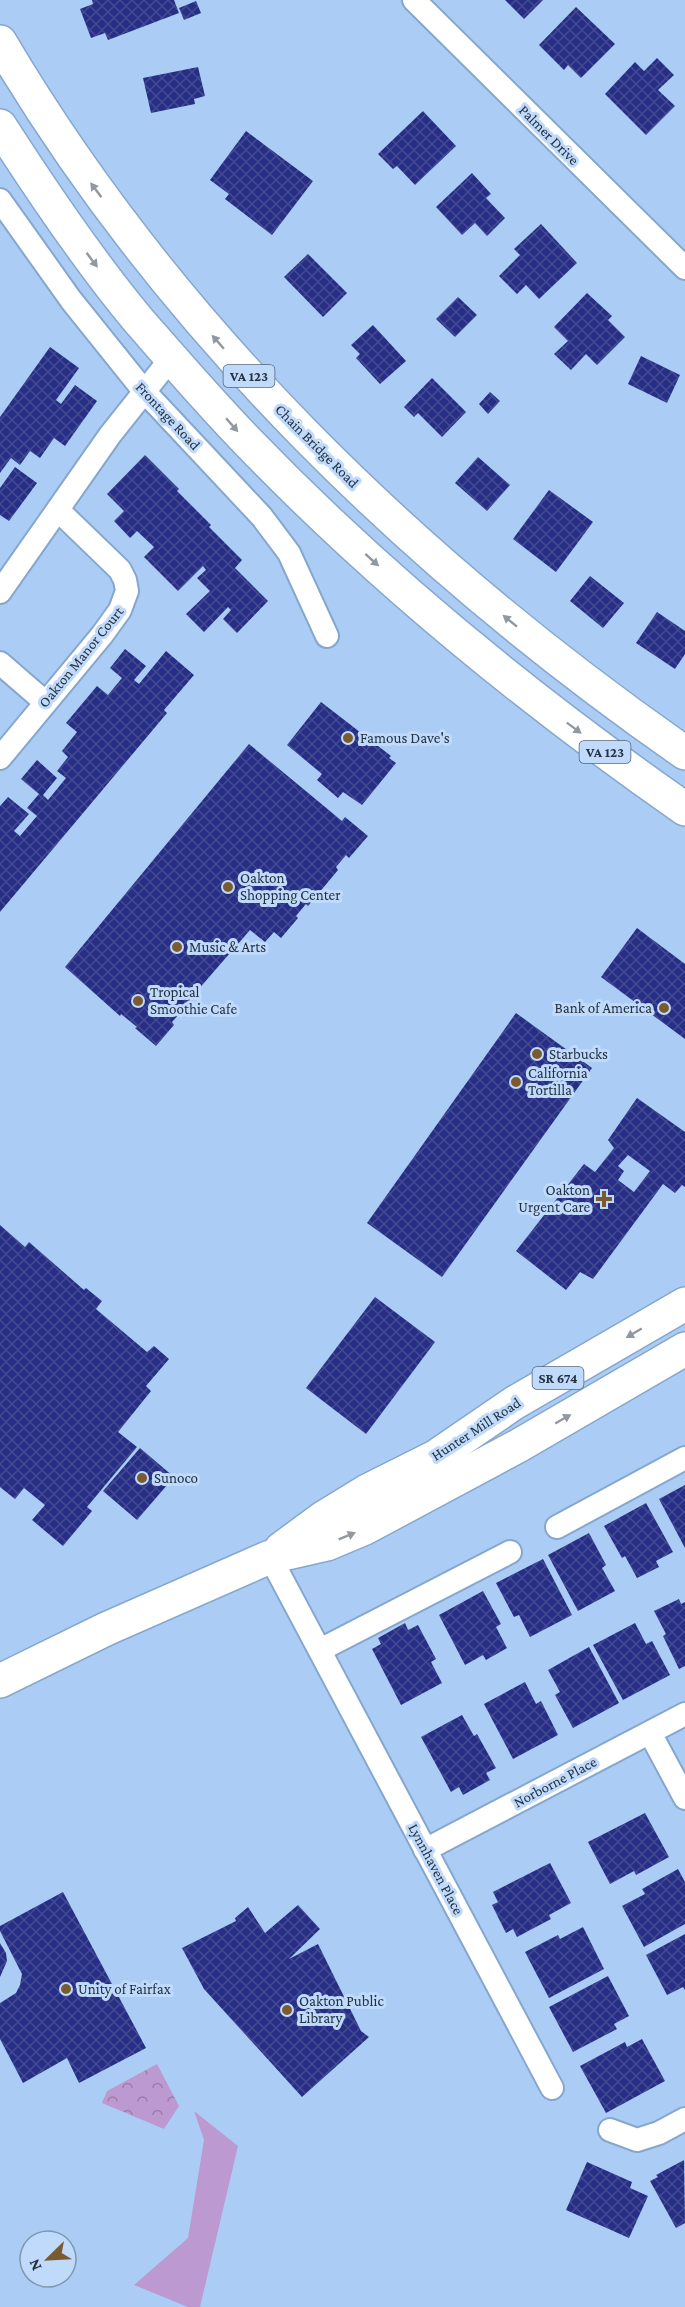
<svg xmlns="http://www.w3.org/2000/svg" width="685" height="2307" viewBox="0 0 685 2307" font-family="'Crimson Pro',serif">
	<defs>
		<pattern id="park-crowns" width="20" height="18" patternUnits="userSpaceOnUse" patternTransform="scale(1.5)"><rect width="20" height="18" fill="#bc99d0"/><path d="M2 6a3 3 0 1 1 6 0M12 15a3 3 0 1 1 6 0" fill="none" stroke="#997daa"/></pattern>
		<pattern id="building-cross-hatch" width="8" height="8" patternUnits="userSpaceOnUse" patternTransform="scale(1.5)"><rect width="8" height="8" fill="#262e85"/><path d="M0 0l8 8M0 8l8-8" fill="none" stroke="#444b92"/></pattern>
	</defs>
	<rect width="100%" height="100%" fill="#abcdf5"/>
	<!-- park -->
	<polygon fill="url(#park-crowns)" points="157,2064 179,2106 164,2129 102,2103 107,2091"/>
	<!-- garden -->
	<polygon fill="#bc99d0" points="194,2111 238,2146 200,2307 188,2307 134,2285 188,2238 204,2140"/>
	<!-- building -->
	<g fill="url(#building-cross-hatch)" fill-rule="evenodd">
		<polygon points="92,0 174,0 179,13 108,40 105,33 91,38 80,9 93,4"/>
		<polygon points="505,0 543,0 524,19"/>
		<polygon points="196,1 201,13 184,20 179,8"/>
		<polygon points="576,7 615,44 581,78 568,65 564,70 539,45"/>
		<polygon points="657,58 674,75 658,90 675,106 646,135 605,94 635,62 644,71"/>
		<polygon points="198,67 205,96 194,99 195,104 151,113 143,78"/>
		<polygon points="423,111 456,146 415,185 397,166 393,169 378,154"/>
		<polygon points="246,131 313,181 272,235 225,199 229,194 210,180"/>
		<polygon points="472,173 491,194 486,198 505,218 487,236 475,223 462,235 436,207"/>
		<polygon points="541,224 577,263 539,299 526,285 517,294 499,276 520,255 514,249"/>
		<polygon points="308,254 347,293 323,317 284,277"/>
		<polygon points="587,293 612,316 608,320 625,337 597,365 586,354 571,370 554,354 568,341 554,327"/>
		<polygon points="458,297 477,315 455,337 436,319"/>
		<polygon points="373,325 406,361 380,384 356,358 360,354 351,345"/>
		<polygon points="50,347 79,368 56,400 61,404 75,385 97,401 65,446 54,438 40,458 30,451 20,465 11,458 0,473 0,417"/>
		<polygon points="641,356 680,375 667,403 628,384"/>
		<polygon points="432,378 466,412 442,437 418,413 414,417 404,407"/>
		<polygon points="490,392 500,401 488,414 479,404"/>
		<polygon points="145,455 179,489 177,491 211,525 209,527 242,560 235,568 268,601 237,633 223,619 231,610 228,607 204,632 186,614 210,591 197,578 206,570 203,566 178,591 144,557 154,547 137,531 130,538 114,521 124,511 107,494"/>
		<polygon points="478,457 510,485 487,511 455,483"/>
		<polygon points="15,467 37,483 9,521 0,515 0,488"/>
		<polygon points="549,490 593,522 556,572 513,539"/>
		<polygon points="590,576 624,603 603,628 570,601"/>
		<polygon points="657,612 685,631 685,654 675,669 636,643"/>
		<polygon points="125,649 146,666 134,680 139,684 166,651 194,675 164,710 167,713 0,912 0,806 8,797 29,814 14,831 20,836 37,816 27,808 39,794 21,779 37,760 57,778 43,795 48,800 66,778 57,771 68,757 62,751 77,732 66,723 97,686 108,695 122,678 110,668"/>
		<polygon points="321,702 391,756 389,758 396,763 362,805 343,792 338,798 317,780 322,774 287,745"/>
		<polygon points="249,744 342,821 345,817 368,836 349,858 346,855 336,867 338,870 308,906 306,904 296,916 298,918 281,938 274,932 265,942 250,930 197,991 199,993 182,1013 181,1012 172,1022 174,1025 156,1046 135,1028 137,1027 121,1014 120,1016 65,967"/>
		<polygon points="637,928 685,964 685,1039 601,977"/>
		<polygon points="516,1013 592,1068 442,1277 367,1223"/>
		<path d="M637 1098 685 1132V1187L682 1185 675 1193 663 1184 593 1279 580 1272 566 1290 516 1251 584 1164 595 1172 614 1148 608 1140ZM628 1155 650 1171 634 1192 618 1180 624 1171 618 1166Z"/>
		<polygon points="0,1225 25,1247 29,1242 84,1290 86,1288 102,1301 96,1309 147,1352 154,1346 169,1359 146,1386 151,1391 118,1432 137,1447 87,1507 92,1511 63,1546 32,1520 45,1505 24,1488 15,1499 0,1487"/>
		<polygon points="375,1297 435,1342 366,1434 306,1388"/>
		<polygon points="140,1448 174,1477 137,1520 103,1491"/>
		<polygon points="685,1485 685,1548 659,1499"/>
		<polygon points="646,1503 673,1552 656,1561 659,1567 637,1578 625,1556 622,1558 604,1526"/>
		<polygon points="589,1533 606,1565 602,1568 615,1591 578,1611 548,1555"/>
		<polygon points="543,1559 572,1615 530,1637 519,1615 514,1617 496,1583"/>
		<polygon points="483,1591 501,1624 496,1627 507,1648 486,1660 483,1655 465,1665 439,1615"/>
		<polygon points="679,1599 681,1604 685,1602 685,1666 679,1669 663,1636 666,1634 654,1611"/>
		<polygon points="405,1623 408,1630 418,1625 436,1659 431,1662 442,1683 401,1705 372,1649 381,1644 378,1638"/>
		<polygon points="635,1623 646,1644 652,1641 670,1675 623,1700 593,1645"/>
		<polygon points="589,1647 619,1703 573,1728 555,1695 560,1692 548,1670"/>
		<polygon points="525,1682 536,1704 541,1701 558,1735 513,1759 484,1704"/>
		<polygon points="462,1715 474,1736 477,1734 496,1768 486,1773 490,1780 463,1795 459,1787 451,1792 421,1737"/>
		<polygon points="645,1813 669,1857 636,1875 634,1871 610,1884 588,1842"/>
		<polygon points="550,1863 571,1903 549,1915 551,1919 517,1937 513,1929 506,1933 492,1905 498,1902 493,1892"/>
		<polygon points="678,1869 685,1882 685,1924 644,1947 622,1906 645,1894 642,1889"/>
		<polygon points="63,1892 146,2048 79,2083 67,2058 23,2083 0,2039 0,2003 16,1993 20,1985 22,1974 0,1931 0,1926"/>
		<polygon points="298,1905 320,1929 289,1959 318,1944 361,2031 369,2037 302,2097 204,1989 182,1948 236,1921 235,1918 248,1907 265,1933"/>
		<polygon points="583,1927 604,1969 549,1998 525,1952 558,1935 560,1939"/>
		<polygon points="685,1934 685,1990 683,1987 667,1995 646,1955"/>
		<polygon points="0,1943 6,1953 7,1961 0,1977"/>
		<polygon points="608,1976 629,2016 614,2024 617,2029 573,2052 549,2007"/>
		<polygon points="642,2039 665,2081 606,2113 580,2066 625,2042 627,2047"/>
		<polygon points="684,2160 685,2223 676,2228 650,2181 658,2177 656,2175"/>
		<polygon points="587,2162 632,2182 630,2188 648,2196 629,2238 566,2210"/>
	</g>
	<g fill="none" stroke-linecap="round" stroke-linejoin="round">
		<!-- street casing -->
		<g stroke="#86a7cd" stroke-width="26">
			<g id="street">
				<polyline points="414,0 685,268"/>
				<polyline points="0,200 71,300 144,391 262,517 289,553 327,636"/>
				<polyline points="0,592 110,435 172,357"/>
				<polyline points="0,663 45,702"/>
				<polyline points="0,758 102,635 120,610 127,591 125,580 120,570 58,510"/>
				<polyline points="557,1527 685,1458"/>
				<polyline points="270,1557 552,2088"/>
				<polyline points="320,1650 510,1552"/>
				<polyline points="650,1733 685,1798"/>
				<polyline points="425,1850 685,1714"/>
				<polyline points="610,2130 637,2140 659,2133 685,2119"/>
			</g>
		</g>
		<!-- primary casing -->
		<g stroke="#86a7cd" stroke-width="36">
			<g id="primary">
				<path d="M0 42C169 328 414 564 685 753"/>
				<path d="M0 126C43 193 88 260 139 321 174 361 210 403 247 441 379 578 529 700 685 809"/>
				<polyline points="281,1549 323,1518 367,1491 435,1457 514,1403 685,1304"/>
				<polyline points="0,1681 106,1629 256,1563 270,1557 327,1544 365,1528 518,1446 685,1349"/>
			</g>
		</g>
		<!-- street -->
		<use href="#street" stroke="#fff" stroke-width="22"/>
		<!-- primary -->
		<use href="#primary" stroke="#fff" stroke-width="33"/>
	</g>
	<!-- one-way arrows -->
	<defs><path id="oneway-solid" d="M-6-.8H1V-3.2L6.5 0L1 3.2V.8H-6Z" transform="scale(1.5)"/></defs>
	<g fill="#9298a0">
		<use href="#oneway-solid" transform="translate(96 190) rotate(-127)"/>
		<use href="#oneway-solid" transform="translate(92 260) rotate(53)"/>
		<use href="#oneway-solid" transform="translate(218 342) rotate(-131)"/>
		<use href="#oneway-solid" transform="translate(232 425) rotate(49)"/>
		<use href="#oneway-solid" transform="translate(372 560) rotate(42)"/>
		<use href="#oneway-solid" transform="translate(510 621) rotate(-141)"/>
		<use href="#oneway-solid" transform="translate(574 728) rotate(37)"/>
		<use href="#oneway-solid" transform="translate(634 1333) rotate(150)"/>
		<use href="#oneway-solid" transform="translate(563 1419) rotate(-30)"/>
		<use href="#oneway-solid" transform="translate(347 1536) rotate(-22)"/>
	</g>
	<!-- markers -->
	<g fill="#7a5b30" stroke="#bfdafa" stroke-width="2">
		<circle cx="348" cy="738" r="6"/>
		<circle cx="228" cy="887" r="6"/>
		<circle cx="177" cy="947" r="6"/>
		<circle cx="138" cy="1001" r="6"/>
		<circle cx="664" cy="1008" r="6"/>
		<circle cx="537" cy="1054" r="6"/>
		<circle cx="516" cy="1082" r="6"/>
		<path d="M601 1190h6v6h6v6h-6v6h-6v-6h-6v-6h6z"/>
		<circle cx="142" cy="1478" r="6"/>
		<circle cx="66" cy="1989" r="6"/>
		<circle cx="287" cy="2010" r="6"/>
	</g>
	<g text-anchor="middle" stroke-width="6" stroke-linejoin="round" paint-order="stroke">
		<!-- shield labels -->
		<g fill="#bfdafa" stroke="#526478" stroke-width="1.5">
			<rect x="223.5" y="365" width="51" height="22" rx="4.5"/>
			<rect x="579.5" y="741" width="51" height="22" rx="4.5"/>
			<rect x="532.5" y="1367" width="51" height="22" rx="4.5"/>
		</g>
		<g font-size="14" font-weight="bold" fill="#243140">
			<text x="249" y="381">VA 123</text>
			<text x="605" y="757">VA 123</text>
			<text x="558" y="1383">SR 674</text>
		</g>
		<!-- street labels -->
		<g font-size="15" fill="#243140" stroke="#bfdafa">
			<text transform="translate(549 135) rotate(45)" y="5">Palmer Drive</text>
			<text transform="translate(168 416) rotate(47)" y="5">Frontage Road</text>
			<text transform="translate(317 446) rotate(45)" y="5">Chain Bridge Road</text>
			<text transform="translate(81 657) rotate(-51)" y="5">Oakton Manor Court</text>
			<text transform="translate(476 1429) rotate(-33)" y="5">Hunter Mill Road</text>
			<text transform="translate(555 1782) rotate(-28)" y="5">Norborne Place</text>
			<text transform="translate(436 1869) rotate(62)" y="5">Lynnhaven Place</text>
		</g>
		<!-- poi labels -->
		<g font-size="15" fill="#243140" stroke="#bfdafa" text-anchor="start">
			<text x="360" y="743">Famous Dave's</text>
			<text x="240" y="883">Oakton<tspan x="240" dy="17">Shopping Center</tspan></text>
			<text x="189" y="952">Music &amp; Arts</text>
			<text x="150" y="997">Tropical<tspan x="150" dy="17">Smoothie Cafe</tspan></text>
			<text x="652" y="1013" text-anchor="end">Bank of America</text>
			<text x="549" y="1059">Starbucks</text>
			<text x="528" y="1078">California<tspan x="528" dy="17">Tortilla</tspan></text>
			<text x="590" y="1195" text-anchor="end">Oakton<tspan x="590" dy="17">Urgent Care</tspan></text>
			<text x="154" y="1483">Sunoco</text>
			<text x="78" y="1994">Unity of Fairfax</text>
			<text x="299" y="2006">Oakton Public<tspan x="299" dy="17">Library</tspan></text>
		</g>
	</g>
	<!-- north arrow -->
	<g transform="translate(48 2259) rotate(246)"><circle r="28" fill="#bfdafa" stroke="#8196b0" stroke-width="1.5"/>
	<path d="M0-4.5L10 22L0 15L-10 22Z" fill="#7a5b30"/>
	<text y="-9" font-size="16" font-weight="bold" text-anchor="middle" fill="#243140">N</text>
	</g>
</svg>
